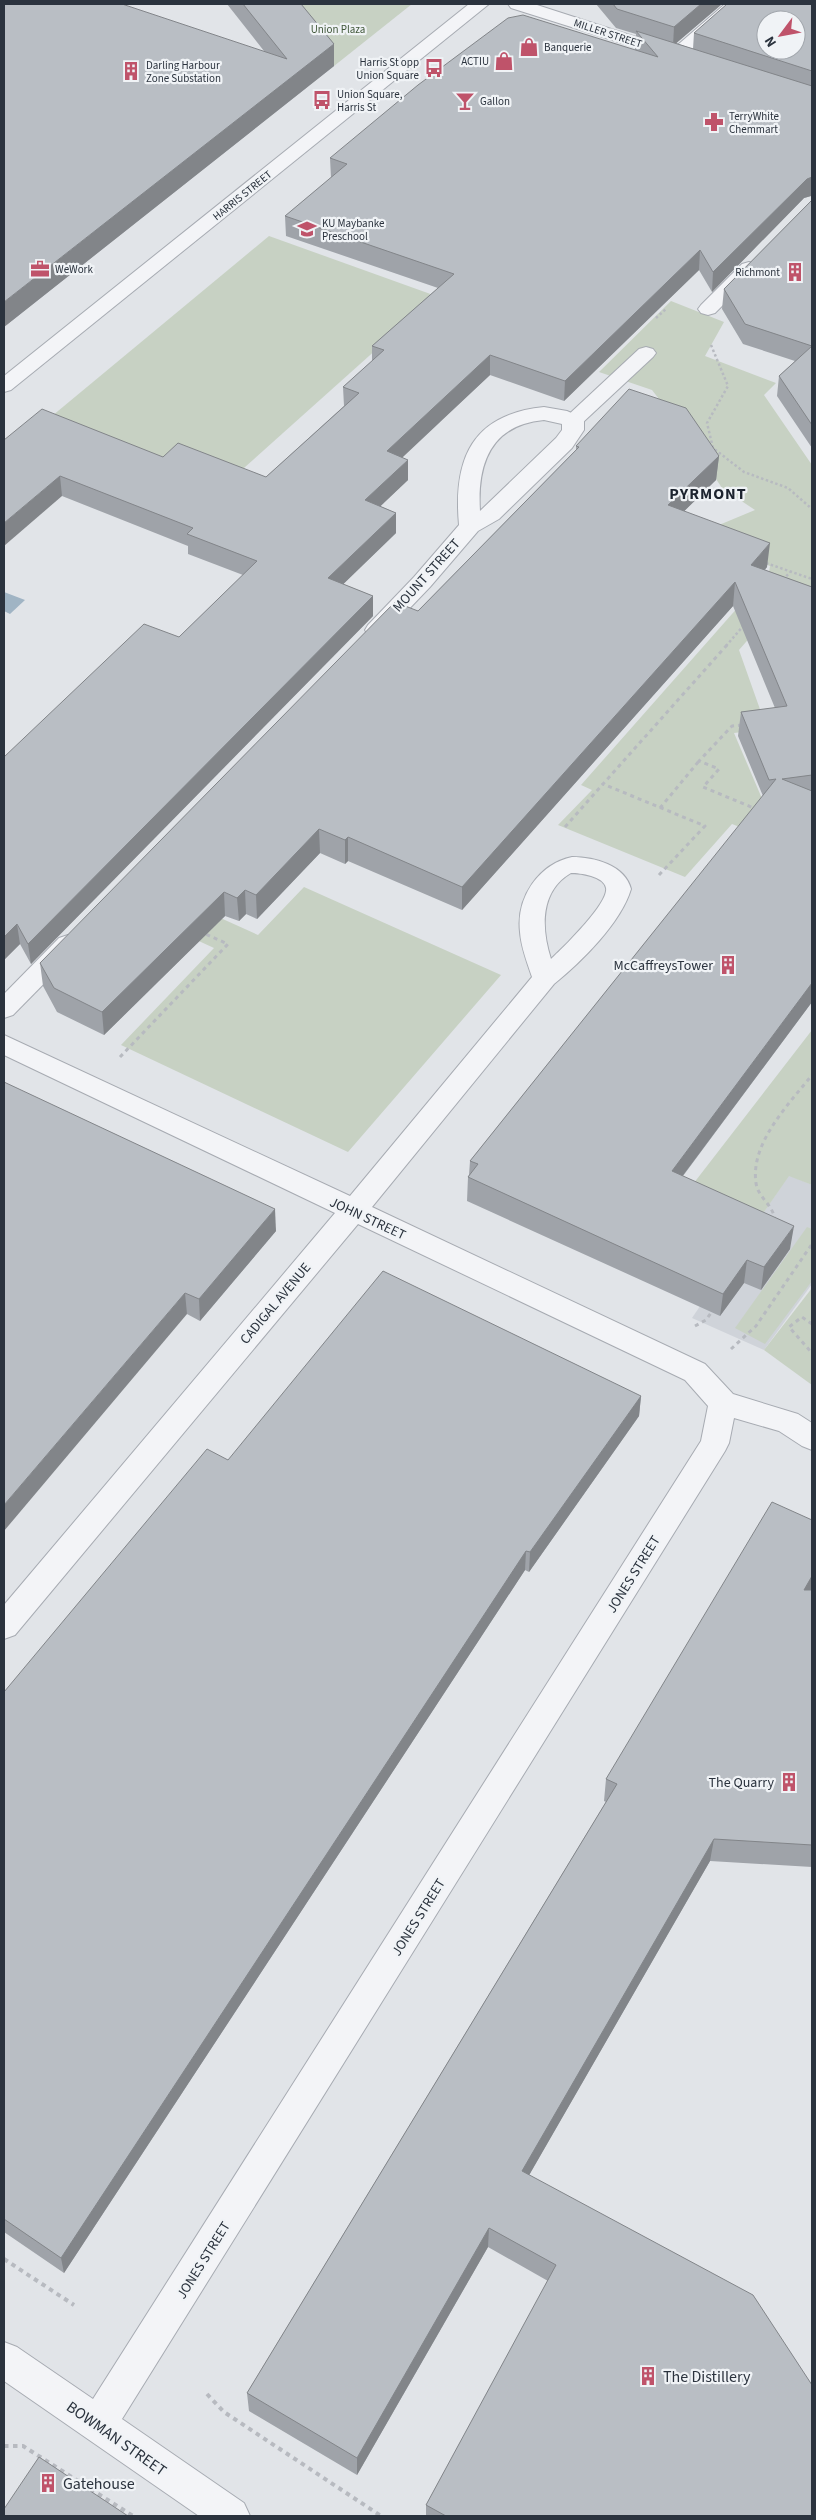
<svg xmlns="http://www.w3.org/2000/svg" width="816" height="2520" viewBox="0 0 816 2520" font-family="'Source Sans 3',sans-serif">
	<rect width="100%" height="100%" fill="#e1e4e8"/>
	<!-- built -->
	<polygon fill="#cfd3d9" points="789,1175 812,1185 812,1284 764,1350 692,1318"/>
	<!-- green -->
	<g fill="#c7d1c3">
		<polygon points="284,4 412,4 334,66"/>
		<polygon points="269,236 436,296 226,484 52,416"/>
		<polygon points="671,301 724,322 705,356 776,383 764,395 812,465 812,605 787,595 739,650 762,715 812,723 734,733 781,843 732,824 685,877 558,825 592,790 581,785 769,572 770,566 667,527 719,525 755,510 722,488 684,431 652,390 599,372"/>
		<polygon points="304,887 501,975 348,1152 121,1045 214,948 142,915 165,893 258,935"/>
		<polygon points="812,1030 812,1185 789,1176 760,1218 690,1188"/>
		<polygon points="807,1227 812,1229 812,1281 765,1344 735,1328"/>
		<polygon points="812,1288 812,1385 764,1350"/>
	</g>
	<!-- water -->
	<polygon fill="#a0b4c4" points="4,592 25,600 10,614 4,611"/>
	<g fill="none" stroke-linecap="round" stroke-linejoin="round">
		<!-- service casing -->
		<g stroke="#a7abb2" stroke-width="2">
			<polygon id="service" points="646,347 653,349 656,353 653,357 580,425 573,427 566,425 562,421 566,417 639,349"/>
		</g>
		<!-- minor casing -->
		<g stroke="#a7abb2" stroke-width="2">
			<g id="minor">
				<polygon points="469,4 489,4 11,390 4,392 4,376"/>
				<polygon points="508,4 534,4 673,49 725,4 744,4 682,59 676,60 511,8"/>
				<polygon points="749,262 756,264 759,268 756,272 715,313 708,315 701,313 698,309 701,305 742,264"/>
				<path d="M544 407 567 411 580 417 584 421V430L572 448 499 519 478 531 430 587 384 635 376 637 368 635 365 630 368 625 414 577 459 525C453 459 472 414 544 407ZM544 420 562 424V430L556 438 480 511C477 463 491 425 544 420Z"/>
				<path d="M572 857C594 857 625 865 631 889 621 923 581 962 554 984L372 1207 705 1364 733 1394 798 1414 812 1423V1450L802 1446 779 1431 734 1418 729 1443 725 1451 122 2419 244 2503 250 2516H199L4 2381V2342L17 2347 93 2399 701 1441 708 1406 685 1380 358 1224 15 1635 4 1639V1605L335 1213 4 1055V1035L350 1196 532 977C527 962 521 947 520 932 516 897 539 864 572 857ZM571 873C580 873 604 876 606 888 609 903 563 948 551 959 541 928 540 891 571 873Z"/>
				<polygon points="68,935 77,938 81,944 77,950 13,1015 4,1018 4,994 59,938"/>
			</g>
		</g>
		<!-- path-far2 -->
		<g stroke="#b7bac0" stroke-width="2.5" stroke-dasharray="2.5 2.5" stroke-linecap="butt">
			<polyline points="656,318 666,309"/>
			<polyline points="711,345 728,386 707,423 713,448 744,472 788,488 812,509"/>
			<polyline points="766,563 812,579"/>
			<polyline points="783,580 790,572"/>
			<polyline points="726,646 744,625"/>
		</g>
		<!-- path-far1 -->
		<g stroke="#b7bac0" stroke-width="3" stroke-dasharray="4 4" stroke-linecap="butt">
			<polyline points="742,725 732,726 699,761 719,769 703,787 756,809"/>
			<polyline points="660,808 699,761"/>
			<polyline points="565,827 603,784"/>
			<polyline points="659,875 705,826 603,784 727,645"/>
			<polyline points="120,1057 228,944 203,933"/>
			<path d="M775 1221C774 1205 758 1198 756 1183 750 1143 789 1104 812 1075"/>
			<polyline points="812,1324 802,1317 789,1327 812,1353"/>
			<polyline points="695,1326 706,1320 713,1310"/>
			<polyline points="731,1349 756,1326 812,1244"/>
		</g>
		<!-- path -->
		<g stroke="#b7bac0" stroke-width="4" stroke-dasharray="4.5 4.5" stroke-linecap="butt">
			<polyline points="4,2259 74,2305"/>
			<polyline points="207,2394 224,2412 381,2516"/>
			<polyline points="4,2446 23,2446 133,2516"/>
		</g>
		<!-- service -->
		<use href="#service" fill="#f3f4f7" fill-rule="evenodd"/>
		<!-- minor -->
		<use href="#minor" fill="#f3f4f7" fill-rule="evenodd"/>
	</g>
	<!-- wall -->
	<g fill="#9fa3a9">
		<polygon points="227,4 301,4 334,44 334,66 4,327 264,51"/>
		<polygon points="596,4 722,4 676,43 693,49 694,33 812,4 812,197 811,196 804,198 712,292 699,270 564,401 490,375 402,457 408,480 380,506 396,513 396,533 343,584 373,596 373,616 31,964 20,944 4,960 4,757 179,637 243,575 188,554 188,546 62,496 4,440 163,457 266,477 344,406 343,387 372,361 372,346 438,288 286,236 285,216 331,178 330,158 635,50 636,34 616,28"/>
		<polygon points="812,200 812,448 777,396 779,376 795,361 743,344 722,309 724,289"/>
		<polygon points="576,446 719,456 716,480 684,511 767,567 765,570 812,587 812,1002 683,1176 790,1249 761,1290 744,1283 720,1316 467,1201 468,1177 469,1175 470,1161 763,796 738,736 741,712 775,708 733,606 462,910 348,861 345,864 320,853 257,919 246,914 239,921 225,916 104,1035 57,1012 43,986 40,963 418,611 576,450"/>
		<polygon points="4,1082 276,1231 200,1321 187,1314"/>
		<polygon points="641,1396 639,1416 529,1572 525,1570 64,2273 4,2232 4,1692 228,1460"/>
		<polygon points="812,1520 812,1867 710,1861 529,2175 812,2516 426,2516 426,2505 548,2281 488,2247 357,2475 249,2411 247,2393 606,1802 604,1801 606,1779"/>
	</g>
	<!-- shaded-wall -->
	<g fill="#828589">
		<polygon points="701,4 722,4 673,46 674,27"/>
		<polygon points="334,44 334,66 4,327 4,302"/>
		<polygon points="812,177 811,196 804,198 712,292 713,272 807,179"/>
		<polygon points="700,250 699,270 564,401 565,381"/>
		<polygon points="490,355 490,375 387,472 387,451"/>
		<polygon points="719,456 716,480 666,529 668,505"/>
		<polygon points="408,460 408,480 366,520 365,500"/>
		<polygon points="60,476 62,496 4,546 4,523"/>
		<polygon points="396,513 396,533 329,598 328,578"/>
		<polygon points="770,543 767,567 748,588 751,565"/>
		<polygon points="735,582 733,606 462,910 462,887"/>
		<polygon points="373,596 373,616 31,964 28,944"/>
		<polygon points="319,829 320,853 257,919 256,895"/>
		<polygon points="348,837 348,861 345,864 345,840"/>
		<polygon points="245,890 246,914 239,921 237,898"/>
		<polygon points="224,892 225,916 104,1035 102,1012"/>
		<polygon points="17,924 20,944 4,960 4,937"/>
		<polygon points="812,983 812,1002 669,1194 672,1171"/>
		<polygon points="275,1209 276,1231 200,1321 199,1299"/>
		<polygon points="794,1226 790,1249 761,1290 764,1267"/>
		<polygon points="747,1260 744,1283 720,1316 723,1294"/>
		<polygon points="185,1293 187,1314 4,1531 4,1505"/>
		<polygon points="641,1396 639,1416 529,1572 530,1552"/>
		<polygon points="526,1551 525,1570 64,2273 61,2258"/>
		<polygon points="812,1576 812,1592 804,1590"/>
		<polygon points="714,1839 710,1861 520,2191 522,2171"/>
		<polygon points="489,2228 488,2247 357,2475 357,2458"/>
	</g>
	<!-- building -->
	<g fill="#b9bec4" stroke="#828589" fill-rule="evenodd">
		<polygon points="4,4 122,4 287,59 243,4 301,4 334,44 4,302"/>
		<polygon points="613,4 701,4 674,27 617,9"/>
		<path d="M727 4H812V71L694 33ZM766 20H796V50H766Z"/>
		<polygon points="523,15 658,57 636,31 812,86 812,177 807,179 713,272 700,250 565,381 490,355 387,451 408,460 365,500 396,513 328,578 373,596 28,944 17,924 4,937 4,757 144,624 179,637 257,561 187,534 193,528 60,476 4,523 4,440 42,409 163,457 178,443 266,477 359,393 343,387 384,350 372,346 454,274 285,216 347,164 330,158 418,85 508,18"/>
		<polygon points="812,200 812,425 779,376 812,346 745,324 724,289"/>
		<polygon points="629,389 686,408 719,456 668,505 770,543 751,565 812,587 812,775 782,779 812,791 812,983 672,1171 794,1226 764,1267 747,1260 723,1294 468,1177 478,1164 470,1161 776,779 769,780 741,712 787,706 735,582 462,887 348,837 345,840 319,829 256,895 245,890 237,898 224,892 102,1012 54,988 40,963 395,602 418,611 579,447 576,446"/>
		<polygon points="4,1082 275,1209 199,1299 185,1293 4,1505"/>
		<polygon points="383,1271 641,1396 530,1552 526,1551 61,2258 4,2219 4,1692 207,1449 228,1460"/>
		<polygon points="772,1502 812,1520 812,1576 804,1590 812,1590 812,1845 714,1839 522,2171 753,2295 812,2385 812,2516 446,2516 426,2505 556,2265 489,2228 357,2458 247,2393 617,1784 606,1779"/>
		<polygon points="39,2457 128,2516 4,2516 4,2509"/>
	</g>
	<!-- icons -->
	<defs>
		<g id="shop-bare" transform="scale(1.5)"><path d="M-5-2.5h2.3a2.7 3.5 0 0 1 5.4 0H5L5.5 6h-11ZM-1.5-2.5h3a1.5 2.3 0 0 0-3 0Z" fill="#bf536a" stroke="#f0f3f6" stroke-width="2.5" paint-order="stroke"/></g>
		<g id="bus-bare" transform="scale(1.5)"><path d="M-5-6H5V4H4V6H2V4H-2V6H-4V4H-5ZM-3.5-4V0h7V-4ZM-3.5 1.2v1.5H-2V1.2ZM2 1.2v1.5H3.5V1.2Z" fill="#bf536a" stroke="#f0f3f6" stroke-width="2.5" paint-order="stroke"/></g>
		<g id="building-bare" transform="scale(1.5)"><path d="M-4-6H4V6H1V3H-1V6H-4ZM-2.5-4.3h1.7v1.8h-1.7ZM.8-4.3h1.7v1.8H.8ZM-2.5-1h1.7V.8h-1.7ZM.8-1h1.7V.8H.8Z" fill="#bf536a" stroke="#f0f3f6" stroke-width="2.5" paint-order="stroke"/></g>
		<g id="bar-bare" transform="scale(1.5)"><path d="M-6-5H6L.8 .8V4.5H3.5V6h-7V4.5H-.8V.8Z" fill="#bf536a" stroke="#f0f3f6" stroke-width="2.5" paint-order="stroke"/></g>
		<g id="pharmacy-bare" transform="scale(1.5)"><path d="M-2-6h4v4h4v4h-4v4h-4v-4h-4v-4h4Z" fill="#bf536a" stroke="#f0f3f6" stroke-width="2.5" paint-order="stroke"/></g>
		<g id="school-bare" transform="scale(1.5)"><path d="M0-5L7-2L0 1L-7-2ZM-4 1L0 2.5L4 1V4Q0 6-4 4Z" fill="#bf536a" stroke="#f0f3f6" stroke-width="2.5" paint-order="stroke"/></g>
		<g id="office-bare" transform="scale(1.5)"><path d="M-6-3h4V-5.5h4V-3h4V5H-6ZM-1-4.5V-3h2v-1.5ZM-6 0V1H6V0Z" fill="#bf536a" stroke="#f0f3f6" stroke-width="2.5" paint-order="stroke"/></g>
	</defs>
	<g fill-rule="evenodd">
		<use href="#shop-bare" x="529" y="47"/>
		<use href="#shop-bare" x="504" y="61"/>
		<use href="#bus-bare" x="434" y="68"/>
		<use href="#building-bare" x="131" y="71"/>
		<use href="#bus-bare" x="322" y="100"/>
		<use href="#bar-bare" x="465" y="101"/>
		<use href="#pharmacy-bare" x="714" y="122"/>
		<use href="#school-bare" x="307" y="229"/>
		<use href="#office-bare" x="40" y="269"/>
		<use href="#building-bare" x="795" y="272"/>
		<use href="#building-bare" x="728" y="965"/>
		<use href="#building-bare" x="789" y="1782"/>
		<use href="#building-bare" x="648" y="2376"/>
		<use href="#building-bare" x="48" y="2483"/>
	</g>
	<g text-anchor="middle" stroke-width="4.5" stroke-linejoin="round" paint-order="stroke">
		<!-- far-park labels -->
		<g font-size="11" fill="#41583a" stroke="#f0f3f6">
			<text x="338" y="33">Union Plaza</text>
		</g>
		<!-- far-street labels -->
		<g font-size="11" fill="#2b333e" stroke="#f0f3f6">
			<text transform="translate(608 33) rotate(18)" y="4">MILLER STREET</text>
			<text transform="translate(242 195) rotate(-39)" y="4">HARRIS STREET</text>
		</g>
		<!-- far-poi labels -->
		<g font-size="11" fill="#2b333e" stroke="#f0f3f6" text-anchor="start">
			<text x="544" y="51">Banquerie</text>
			<text x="489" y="65" text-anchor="end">ACTIU</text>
			<text x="419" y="66" text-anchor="end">Harris St opp<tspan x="419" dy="13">Union Square</tspan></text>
			<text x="146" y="69">Darling Harbour<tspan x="146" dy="13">Zone Substation</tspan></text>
			<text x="337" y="98">Union Square,<tspan x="337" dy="13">Harris St</tspan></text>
			<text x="480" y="105">Gallon</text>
			<text x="729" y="120">TerryWhite<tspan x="729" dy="13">Chemmart</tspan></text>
			<text x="322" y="227">KU Maybanke<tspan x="322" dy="13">Preschool</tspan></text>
			<text x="55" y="273">WeWork</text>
			<text x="780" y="276" text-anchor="end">Richmont</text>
		</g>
		<!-- street labels -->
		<g font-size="14" fill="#2b333e" stroke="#f0f3f6">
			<text transform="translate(426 575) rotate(-48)" y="5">MOUNT STREET</text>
			<text transform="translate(368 1218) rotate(25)" y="5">JOHN STREET</text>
			<text transform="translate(275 1303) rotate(-50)" y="5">CADIGAL AVENUE</text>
			<text transform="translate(633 1574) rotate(-58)" y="5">JONES STREET</text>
			<text transform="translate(418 1917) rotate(-58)" y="5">JONES STREET</text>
			<text transform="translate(203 2260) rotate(-58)" y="5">JONES STREET</text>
		</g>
		<!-- poi labels -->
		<g font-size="14" fill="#2b333e" stroke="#f0f3f6" text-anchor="end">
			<text x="713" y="970">McCaffreysTower</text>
			<text x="774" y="1787">The Quarry</text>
		</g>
		<!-- far-district labels -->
		<g font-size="16" font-weight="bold" letter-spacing="1" fill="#1d242f" stroke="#f0f3f6">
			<text x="708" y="499">PYRMONT</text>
		</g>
		<!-- near-poi labels -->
		<g font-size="16" fill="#2b333e" stroke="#f0f3f6" text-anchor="start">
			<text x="663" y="2382">The Distillery</text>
			<text x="63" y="2489">Gatehouse</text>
		</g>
		<!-- near-street labels -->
		<g font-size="16" fill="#2b333e" stroke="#f0f3f6">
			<text transform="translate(117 2438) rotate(35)" y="6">BOWMAN STREET</text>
		</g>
	</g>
	<!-- border -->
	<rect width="816" height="2520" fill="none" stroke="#2b333e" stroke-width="10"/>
	<!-- north arrow -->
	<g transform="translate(781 35) rotate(238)"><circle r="24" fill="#f0f3f6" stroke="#a1a6ac"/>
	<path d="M0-4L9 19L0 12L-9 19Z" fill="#bf536a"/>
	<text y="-8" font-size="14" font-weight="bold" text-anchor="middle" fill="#2b333e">N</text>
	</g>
</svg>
